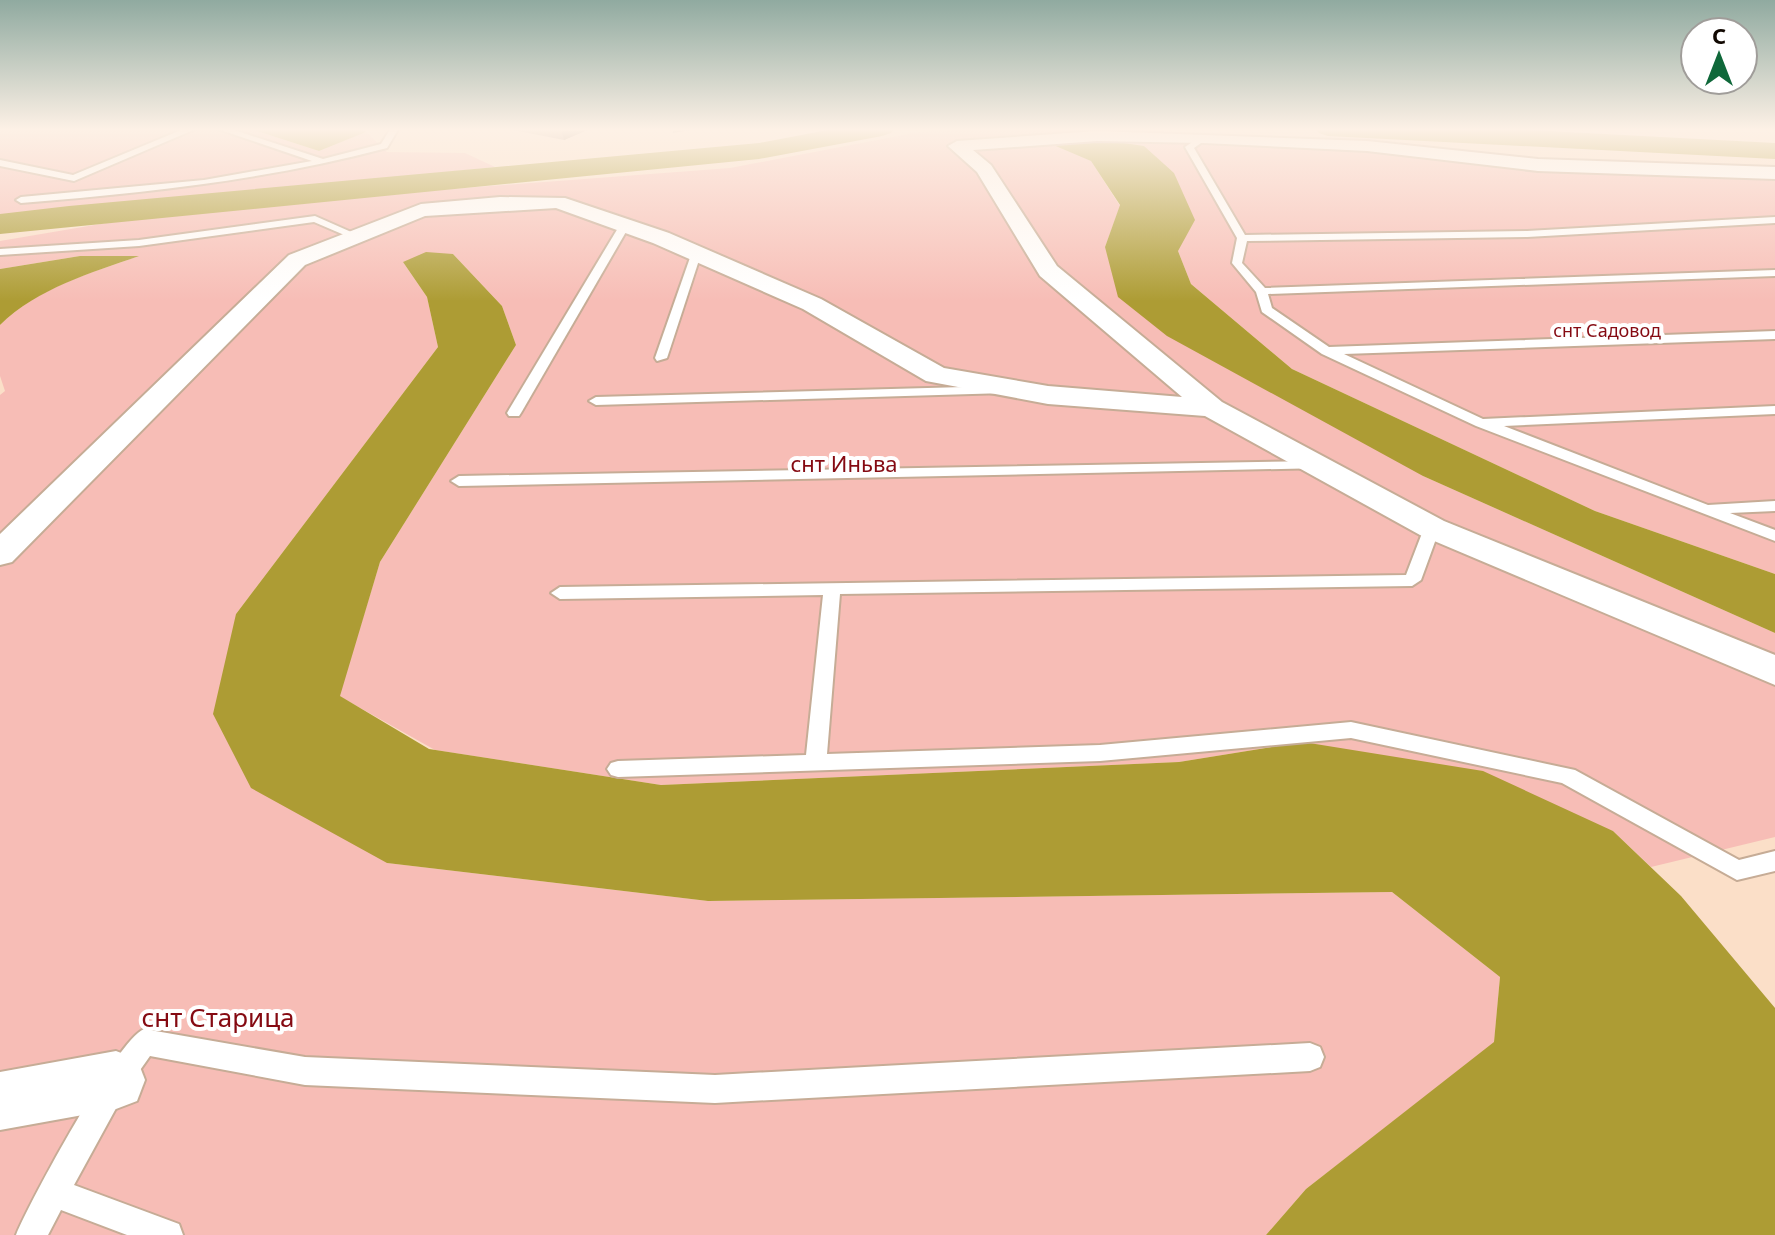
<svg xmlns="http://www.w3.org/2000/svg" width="1775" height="1235" viewBox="0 0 1775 1235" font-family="'Noto Sans',sans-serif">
	<rect width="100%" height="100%" fill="#fbdfc8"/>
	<!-- green -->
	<g fill="#f7bdb6">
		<polygon points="0,128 248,128 319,151 366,132 387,152 465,153 495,167 140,205 0,216"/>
		<path d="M1022 128 1202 133 1363 142 1525 158 1645 166H1775V574L1595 511 1292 369 1191 284 1178 251 1091 161 1120 206 1105 247 1423 476 1775 633V837L1651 867 1613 831 1303 742 1179 762 661 785 435 750 339 696 380 562 516 345 502 306 453 254 403 262 427 297 438 347 236 614 387 863 708 901 1392 892 1500 977 1494 1043 1306 1189 1266 1235H0V395L5 391 0 376V325C37 288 88 274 136 257L80 256 0 269V241L112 222 317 199 730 168 919 132Z"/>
	</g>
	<!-- water -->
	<g fill="#ad9c34">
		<polygon points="248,128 360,128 366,132 319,151"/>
		<polygon points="1117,142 1144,146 1174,173 1195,220 1178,251 1191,284 1292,369 1595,511 1775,574 1775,633 1423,476 1167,336 1118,297 1105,247 1120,205 1091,161 1051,144"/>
		<polygon points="426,252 453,254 502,306 516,345 380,562 340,696 429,749 661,785 1179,762 1303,742 1483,771 1613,831 1681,896 1775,1008 1775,1235 1266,1235 1306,1189 1494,1042 1500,977 1392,892 708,901 387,863 251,788 213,714 236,614 438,347 427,297 403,262"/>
		<path d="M80 256H139C91 273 38 288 0 325V269Z"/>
	</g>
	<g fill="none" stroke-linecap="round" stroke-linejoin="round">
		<!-- river -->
		<g fill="#ad9c34" fill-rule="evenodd">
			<polygon points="838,128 895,128 891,133 882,136 759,159 0,234 0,214 69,206 759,143"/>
			<polygon points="1315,128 1489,128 1775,143 1775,159 1328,136 1319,133"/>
		</g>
		<!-- service casing -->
		<g stroke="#c6ac96" stroke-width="4">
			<g id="service">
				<polygon points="186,128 198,128 74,181 0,166 0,160 73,175"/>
				<path d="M215 128H228L323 159 381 144 391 128H399L387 148C267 180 145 193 21 203L16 200 21 197 204 180 312 161Z"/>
				<polygon points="1201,136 1208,138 1194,148 1245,235 1527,231 1775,217 1775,223 1527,237 1247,241 1242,263 1265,288 1775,270 1775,276 1268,294 1272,308 1329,347 1775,331 1775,339 1344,354 1483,419 1775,406 1775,414 1504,426 1708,505 1775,501 1775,511 1730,513 1775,530 1775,541 1476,426 1322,354 1262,312 1256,292 1232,263 1237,238 1185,147"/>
				<polygon points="315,216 358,235 349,237 314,222 139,246 0,255 0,249 139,240"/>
				<polygon points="621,223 630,225 521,413 519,416 509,416 507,413"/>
				<polygon points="692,252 701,254 667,358 657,361 655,358"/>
				<polygon points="1001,386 1008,390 1006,393 596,405 589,401 596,397"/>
				<polygon points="1320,461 1325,462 1325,468 459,486 451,481 459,476"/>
				<polygon points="1432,523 1440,528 1421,580 1412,586 840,594 827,754 1100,745 1351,722 1575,770 1739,860 1775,851 1775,871 1737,880 1562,783 1351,738 1100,761 618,777 611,775 607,769 611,763 618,761 806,755 823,595 560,599 551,593 560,587 1406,575 1424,528"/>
				<path d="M144 1029 305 1057 715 1075 1310 1043 1320 1047 1324 1057 1320 1067 1310 1071 715 1103 305 1085 150 1056 126 1090 74 1185 179 1224 183 1235H127L61 1210 48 1235H16C30 1201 117 1040 144 1029Z"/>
			</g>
		</g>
		<!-- minor casing -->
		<g stroke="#c6ac96" stroke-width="4">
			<g id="minor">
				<polygon points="1097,131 1367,141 1538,159 1775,167 1775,179 1538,171 1367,151 1204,143 1097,141 973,150 991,165 1057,266 1222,402 1444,521 1775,655 1775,685 1420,535 1205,416 1048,404 926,381 803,309 653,243 556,208 425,216 305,265 12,562 0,565 0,534 289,255 421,204 500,197 565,198 669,233 821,299 944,368 1048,386 1182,397 1040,276 977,172 948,146 957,141"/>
				<polygon points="116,1051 137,1059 145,1080 137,1101 116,1109 0,1130 0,1072"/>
			</g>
		</g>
		<!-- service -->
		<use href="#service" fill="#fff" fill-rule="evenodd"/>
		<!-- minor -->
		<use href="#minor" fill="#fff" fill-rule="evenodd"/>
	</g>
	<!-- wall -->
	<polygon fill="#a18c74" points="503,128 592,128 564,140"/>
	<!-- shaded-wall -->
	<g fill="#7d6b53">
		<polygon points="561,128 592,128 564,140"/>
		<polygon points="673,128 701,128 673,133"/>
	</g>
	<!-- sky -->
	<linearGradient id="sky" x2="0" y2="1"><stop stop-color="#90aaa0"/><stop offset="0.43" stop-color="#fdf1e6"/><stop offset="1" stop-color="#fdf1e6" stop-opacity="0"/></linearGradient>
	<rect width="1775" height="301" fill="url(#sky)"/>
	<g text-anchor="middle" stroke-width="8" stroke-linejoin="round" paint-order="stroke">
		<!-- far-park labels -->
		<g font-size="18" fill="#850a12" stroke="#fff">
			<text x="1607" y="337">снт Садовод</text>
		</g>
		<!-- park labels -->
		<g font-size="22" fill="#850a12" stroke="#fff">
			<text x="844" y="472">снт Иньва</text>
		</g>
		<!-- near-park labels -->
		<g font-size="26" fill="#850a12" stroke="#fff">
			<text x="218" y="1027">снт Старица</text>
		</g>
	</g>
	<!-- north arrow -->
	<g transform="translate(1719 56)"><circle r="38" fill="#ffffff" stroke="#a09d9a" stroke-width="2"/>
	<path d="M0-6L14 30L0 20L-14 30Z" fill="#0f683a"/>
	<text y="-12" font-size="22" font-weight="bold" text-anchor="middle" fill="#120903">С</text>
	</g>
</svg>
